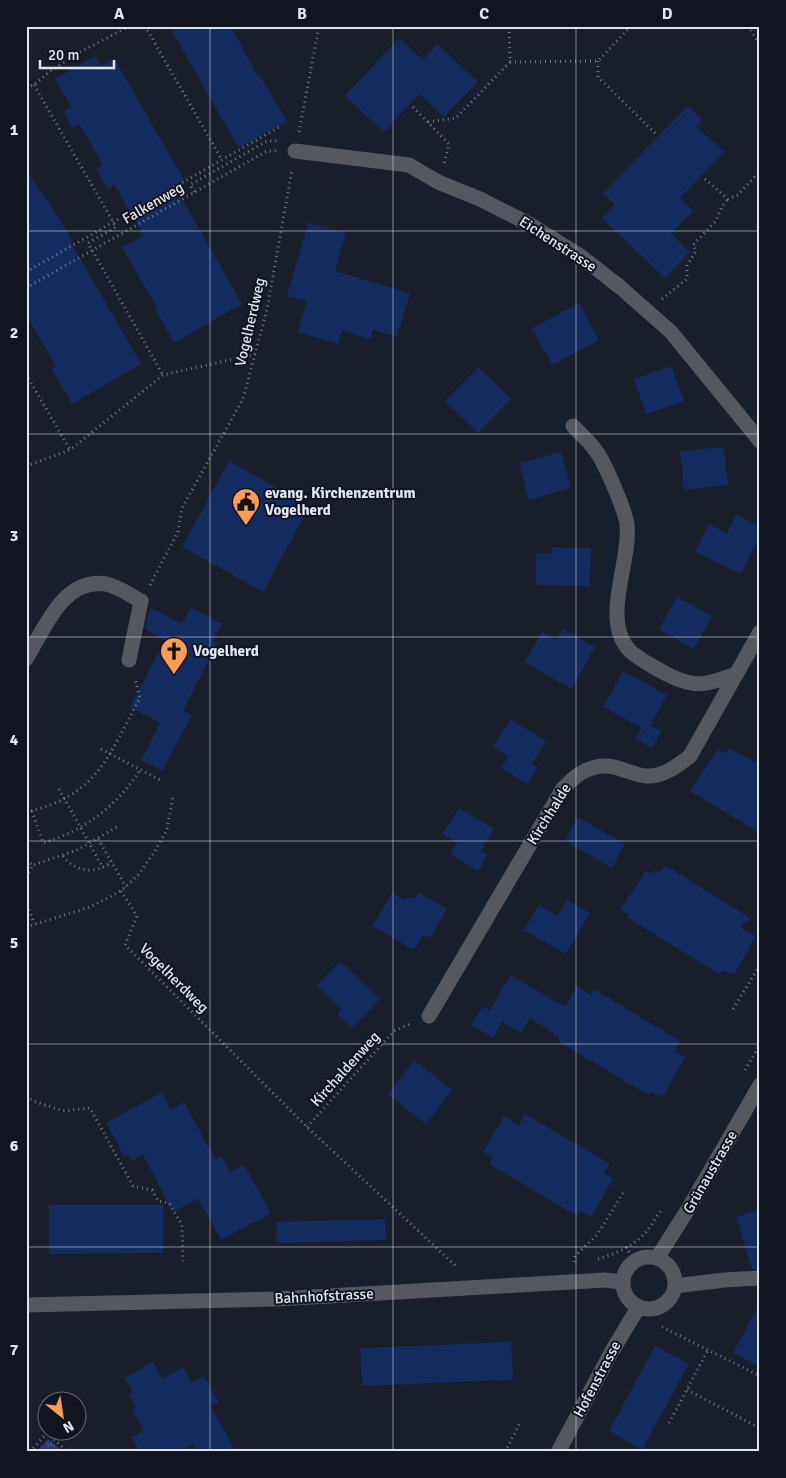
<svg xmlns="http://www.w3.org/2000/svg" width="786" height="1478" viewBox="0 0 786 1478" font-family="Signika,sans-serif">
	<defs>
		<pattern id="grass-tufts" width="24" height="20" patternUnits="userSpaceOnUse" patternTransform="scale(1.25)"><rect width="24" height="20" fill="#2a3e67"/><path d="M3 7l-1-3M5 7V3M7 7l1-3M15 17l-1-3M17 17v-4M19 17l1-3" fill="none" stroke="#495a7d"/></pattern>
	</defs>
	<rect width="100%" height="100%" fill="#181e2a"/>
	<!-- grass -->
	<polygon fill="url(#grass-tufts)" points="48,1439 63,1452 40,1452 38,1450"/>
	<!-- building -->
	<g fill="#142b60">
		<polygon points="169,26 231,26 258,77 260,76 287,121 239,148"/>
		<polygon points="399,38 423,60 437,44 478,82 444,117 419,94 384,132 345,96"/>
		<polygon points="95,56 101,66 114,58 184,180 174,185 242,304 174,343 155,309 157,308 122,247 144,236 114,185 108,189 96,169 103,165 79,124 72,128 63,111 71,107 55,79"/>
		<polygon points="688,106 702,120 696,126 724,152 680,198 693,211 671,234 690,252 665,278 602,218 615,205 603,193"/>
		<polygon points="26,168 40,192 42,191 73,242 71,243 141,364 72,404 52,369 56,366 26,315"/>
		<polygon points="308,223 346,233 335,271 410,293 397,337 373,330 370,339 342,331 338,344 298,332 307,301 287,296"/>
		<polygon points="579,303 599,340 552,365 532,328"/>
		<polygon points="671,366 684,401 646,414 634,379"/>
		<polygon points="478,367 511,399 478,433 445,401"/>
		<polygon points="724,447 728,485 684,490 680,451"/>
		<polygon points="561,452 571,488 529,500 519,463"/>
		<polygon points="229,461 310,506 263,592 182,547"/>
		<polygon points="736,515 760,526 760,536 741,574 695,552 709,524 727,533"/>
		<polygon points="552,547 591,548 590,586 536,585 536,553 552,553"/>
		<polygon points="677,597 712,616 694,649 659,629"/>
		<polygon points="191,607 222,624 213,641 218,643 183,711 192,715 162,771 141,760 160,723 130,707 165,640 145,629 148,613 151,608 182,624"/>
		<polygon points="563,629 595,647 571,689 525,662 542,632 556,640"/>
		<polygon points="623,671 667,695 650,726 661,731 652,748 635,739 642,728 603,707"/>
		<polygon points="510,719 546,741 532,764 538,767 527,784 501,768 508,757 493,747"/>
		<polygon points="729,748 760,765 760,833 690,791 718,749 724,754"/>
		<polygon points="459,808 494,829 481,851 488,855 478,871 450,854 457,843 442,834"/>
		<polygon points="578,817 625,844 612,868 565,841"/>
		<polygon points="665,865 750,918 740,927 756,936 734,975 723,970 719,974 628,918 629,915 620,910 646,871 652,874 654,870 660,873"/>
		<polygon points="392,893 403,899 416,897 420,893 447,909 430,938 423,935 414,950 373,926"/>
		<polygon points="567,900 590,913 566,954 524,930 539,905 557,916"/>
		<polygon points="340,961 380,999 352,1028 337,1014 341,1009 317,986"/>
		<polygon points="510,975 565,1007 577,986 590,995 594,989 680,1041 675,1052 685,1057 663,1096 651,1092 648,1095 558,1041 559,1037 530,1018 522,1033 502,1022 493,1038 471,1025 483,1006 490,1010"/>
		<polygon points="414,1060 452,1090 426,1124 388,1095"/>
		<polygon points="162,1092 171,1109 184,1102 215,1159 221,1156 230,1172 244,1165 271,1213 221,1240 198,1199 173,1212 143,1155 132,1161 128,1154 124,1156 106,1123"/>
		<polygon points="525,1114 610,1164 604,1173 613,1179 591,1217 580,1211 577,1216 489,1164 492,1157 483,1152 504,1116 519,1125"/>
		<polygon points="49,1205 163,1205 163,1253 49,1254"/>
		<polygon points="760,1209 760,1269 752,1269 736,1217"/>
		<polygon points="385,1219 386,1240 277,1243 276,1222"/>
		<polygon points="760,1303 760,1367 733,1353"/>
		<polygon points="511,1342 513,1380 362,1386 360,1348"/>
		<polygon points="655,1346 689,1364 642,1450 609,1431"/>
		<polygon points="153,1362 162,1379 183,1367 192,1383 204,1376 219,1402 211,1407 236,1452 198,1452 193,1444 179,1452 140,1452 131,1437 144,1430 132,1410 136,1407 128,1394 133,1392 125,1378"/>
	</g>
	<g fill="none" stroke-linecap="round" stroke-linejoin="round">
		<!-- path -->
		<g stroke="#767b85" stroke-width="3" stroke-dasharray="1 4" stroke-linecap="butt">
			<polyline points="145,26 222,160"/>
			<polyline points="748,26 760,45"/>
			<polyline points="598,61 598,77 657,135"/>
			<polyline points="510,62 598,61 631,26"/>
			<polyline points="34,85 116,227 88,243 163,375"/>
			<polyline points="26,87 34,85 49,72 78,53 130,26"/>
			<polyline points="413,107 449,144 444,164"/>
			<polyline points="428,122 456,118 510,62 509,26"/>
			<polyline points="299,132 319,26"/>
			<polyline points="705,179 728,199 738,195 760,171"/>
			<polyline points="194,192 190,185 267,141 279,141"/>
			<polyline points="26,272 281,126"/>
			<polyline points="26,288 267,151 277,151"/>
			<polyline points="662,299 687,279 687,266 696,251 693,245 715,222 723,205 728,199"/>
			<polyline points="26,374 70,450"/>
			<polyline points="26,466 70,450 163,375 256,354"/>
			<polyline points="150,585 178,532 182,508 243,399 267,309 292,170"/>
			<polyline points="101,749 162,781"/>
			<polyline points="59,789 103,868"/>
			<path d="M32 811 43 843C85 830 116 807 140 770"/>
			<path d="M26 812C98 796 108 756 140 698L135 679"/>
			<polyline points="98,839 126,887"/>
			<path d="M63 856C76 873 95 874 112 862"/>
			<polyline points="26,861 33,865"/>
			<polyline points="26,877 33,865 77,850 117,827"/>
			<polyline points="121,891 137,916 125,945 307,1127 458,1268"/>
			<polyline points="26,900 34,924"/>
			<polyline points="26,927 90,907 121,891 138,875 155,851 167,830 173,796"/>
			<polyline points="733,1009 760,965"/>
			<polyline points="745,1070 760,1044"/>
			<polyline points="26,1097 36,1102 63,1111 90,1108 133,1186 152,1190 158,1201 169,1203 182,1225 183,1261"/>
			<polyline points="307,1127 394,1031 412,1023"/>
			<polyline points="626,1247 634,1261"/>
			<path d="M598 1259C616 1254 635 1245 647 1231 652 1225 656 1217 661 1211"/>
			<polyline points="574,1262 575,1256 597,1235 625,1190"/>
			<polyline points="662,1327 760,1376"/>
			<polyline points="687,1390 760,1428"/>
			<polyline points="669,1423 708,1350"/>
			<polyline points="30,1452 47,1433 68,1452"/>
			<polyline points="505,1452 521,1421"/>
		</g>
		<!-- minor -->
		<g stroke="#55585e" stroke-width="15">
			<polyline points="295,151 409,165 438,182 480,199 531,225 579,255 620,287 671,332 760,441"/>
			<path d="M573 426C581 434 590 442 596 451 604 461 626 512 627 525 631 562 601 619 629 650 638 659 651 665 661 671 693 689 704 686 736 674"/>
			<path d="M26 659C44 630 63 577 106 584 118 586 131 596 141 601L129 660"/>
			<path d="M429 1016 562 790C574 776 588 765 608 766 621 767 633 775 646 776 663 777 677 766 690 756L760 632"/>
			<circle cx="649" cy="1283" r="26"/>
			<polyline points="657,1258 687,1211 760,1085"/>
			<polyline points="675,1286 724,1280 760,1278"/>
			<polyline points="26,1305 277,1299 605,1280 622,1282"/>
			<polyline points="558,1452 612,1351 638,1308"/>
		</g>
	</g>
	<!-- grid -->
	<path fill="none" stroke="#e2e6ee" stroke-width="1" stroke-opacity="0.55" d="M210 26V1452M393 26V1452M576 26V1452M26 231H760M26 434H760M26 637H760M26 841H760M26 1044H760M26 1247H760"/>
	<!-- icons -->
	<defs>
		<g id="civic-pin" transform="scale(1.4375)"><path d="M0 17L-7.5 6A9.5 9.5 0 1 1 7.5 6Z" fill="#fe9c57" stroke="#101520"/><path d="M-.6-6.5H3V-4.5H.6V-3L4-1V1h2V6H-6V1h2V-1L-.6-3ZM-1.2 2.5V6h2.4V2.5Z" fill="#111"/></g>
		<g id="church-pin" transform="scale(1.4375)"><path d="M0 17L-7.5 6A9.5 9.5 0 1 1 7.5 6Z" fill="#fe9c57" stroke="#101520"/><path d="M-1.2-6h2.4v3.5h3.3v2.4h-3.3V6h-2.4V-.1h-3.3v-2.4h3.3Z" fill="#111"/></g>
	</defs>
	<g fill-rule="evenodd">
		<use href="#civic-pin" x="246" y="502"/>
		<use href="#church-pin" x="174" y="651"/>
	</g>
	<g text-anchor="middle" stroke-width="4" stroke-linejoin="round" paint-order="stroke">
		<!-- street labels -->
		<g font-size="15" fill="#e2e6ee" stroke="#101520">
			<text transform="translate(153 203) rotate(-30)" y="5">Falkenweg</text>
			<text transform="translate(558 244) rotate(33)" y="5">Eichenstrasse</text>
			<text transform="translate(250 322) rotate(-77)" y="5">Vogelherdweg</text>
			<text transform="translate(549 814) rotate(-58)" y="5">Kirchhalde</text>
			<text transform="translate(174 978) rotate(45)" y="5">Vogelherdweg</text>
			<text transform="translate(345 1069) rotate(-48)" y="5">Kirchaldenweg</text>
			<text transform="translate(710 1172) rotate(-60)" y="5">Grünaustrasse</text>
			<text transform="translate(324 1296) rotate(-3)" y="5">Bahnhofstrasse</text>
			<text transform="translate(597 1379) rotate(-62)" y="5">Hofenstrasse</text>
		</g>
		<!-- poi labels -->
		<g font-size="15" font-weight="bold" fill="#e2e6ee" stroke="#101520" text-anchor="start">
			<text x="265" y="498">evang. Kirchenzentrum<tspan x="265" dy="17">Vogelherd</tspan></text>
			<text x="193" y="656">Vogelherd</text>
		</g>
	</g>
	<!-- border -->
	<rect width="786" height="1478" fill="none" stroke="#101520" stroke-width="55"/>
	<!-- north arrow -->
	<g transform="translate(62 1416) rotate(150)"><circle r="24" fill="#101520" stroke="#646972"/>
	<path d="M0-4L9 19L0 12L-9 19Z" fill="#fe9c57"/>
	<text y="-8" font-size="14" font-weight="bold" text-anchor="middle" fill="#e2e6ee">N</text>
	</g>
	<!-- scale -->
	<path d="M40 60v8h74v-8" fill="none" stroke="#e2e6ee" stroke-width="2.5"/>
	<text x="48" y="60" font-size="15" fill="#e2e6ee" stroke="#101520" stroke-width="4" paint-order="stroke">20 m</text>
	<rect x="28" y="28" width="730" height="1422" fill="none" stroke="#e2e6ee" stroke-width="2"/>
	<g font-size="16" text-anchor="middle" font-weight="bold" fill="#e2e6ee">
		<text x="119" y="19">A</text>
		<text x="302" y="19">B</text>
		<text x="484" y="19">C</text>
		<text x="667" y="19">D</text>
		<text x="14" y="135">1</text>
		<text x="14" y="338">2</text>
		<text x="14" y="541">3</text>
		<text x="14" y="745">4</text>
		<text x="14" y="948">5</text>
		<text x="14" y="1151">6</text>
		<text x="14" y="1355">7</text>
	</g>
</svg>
